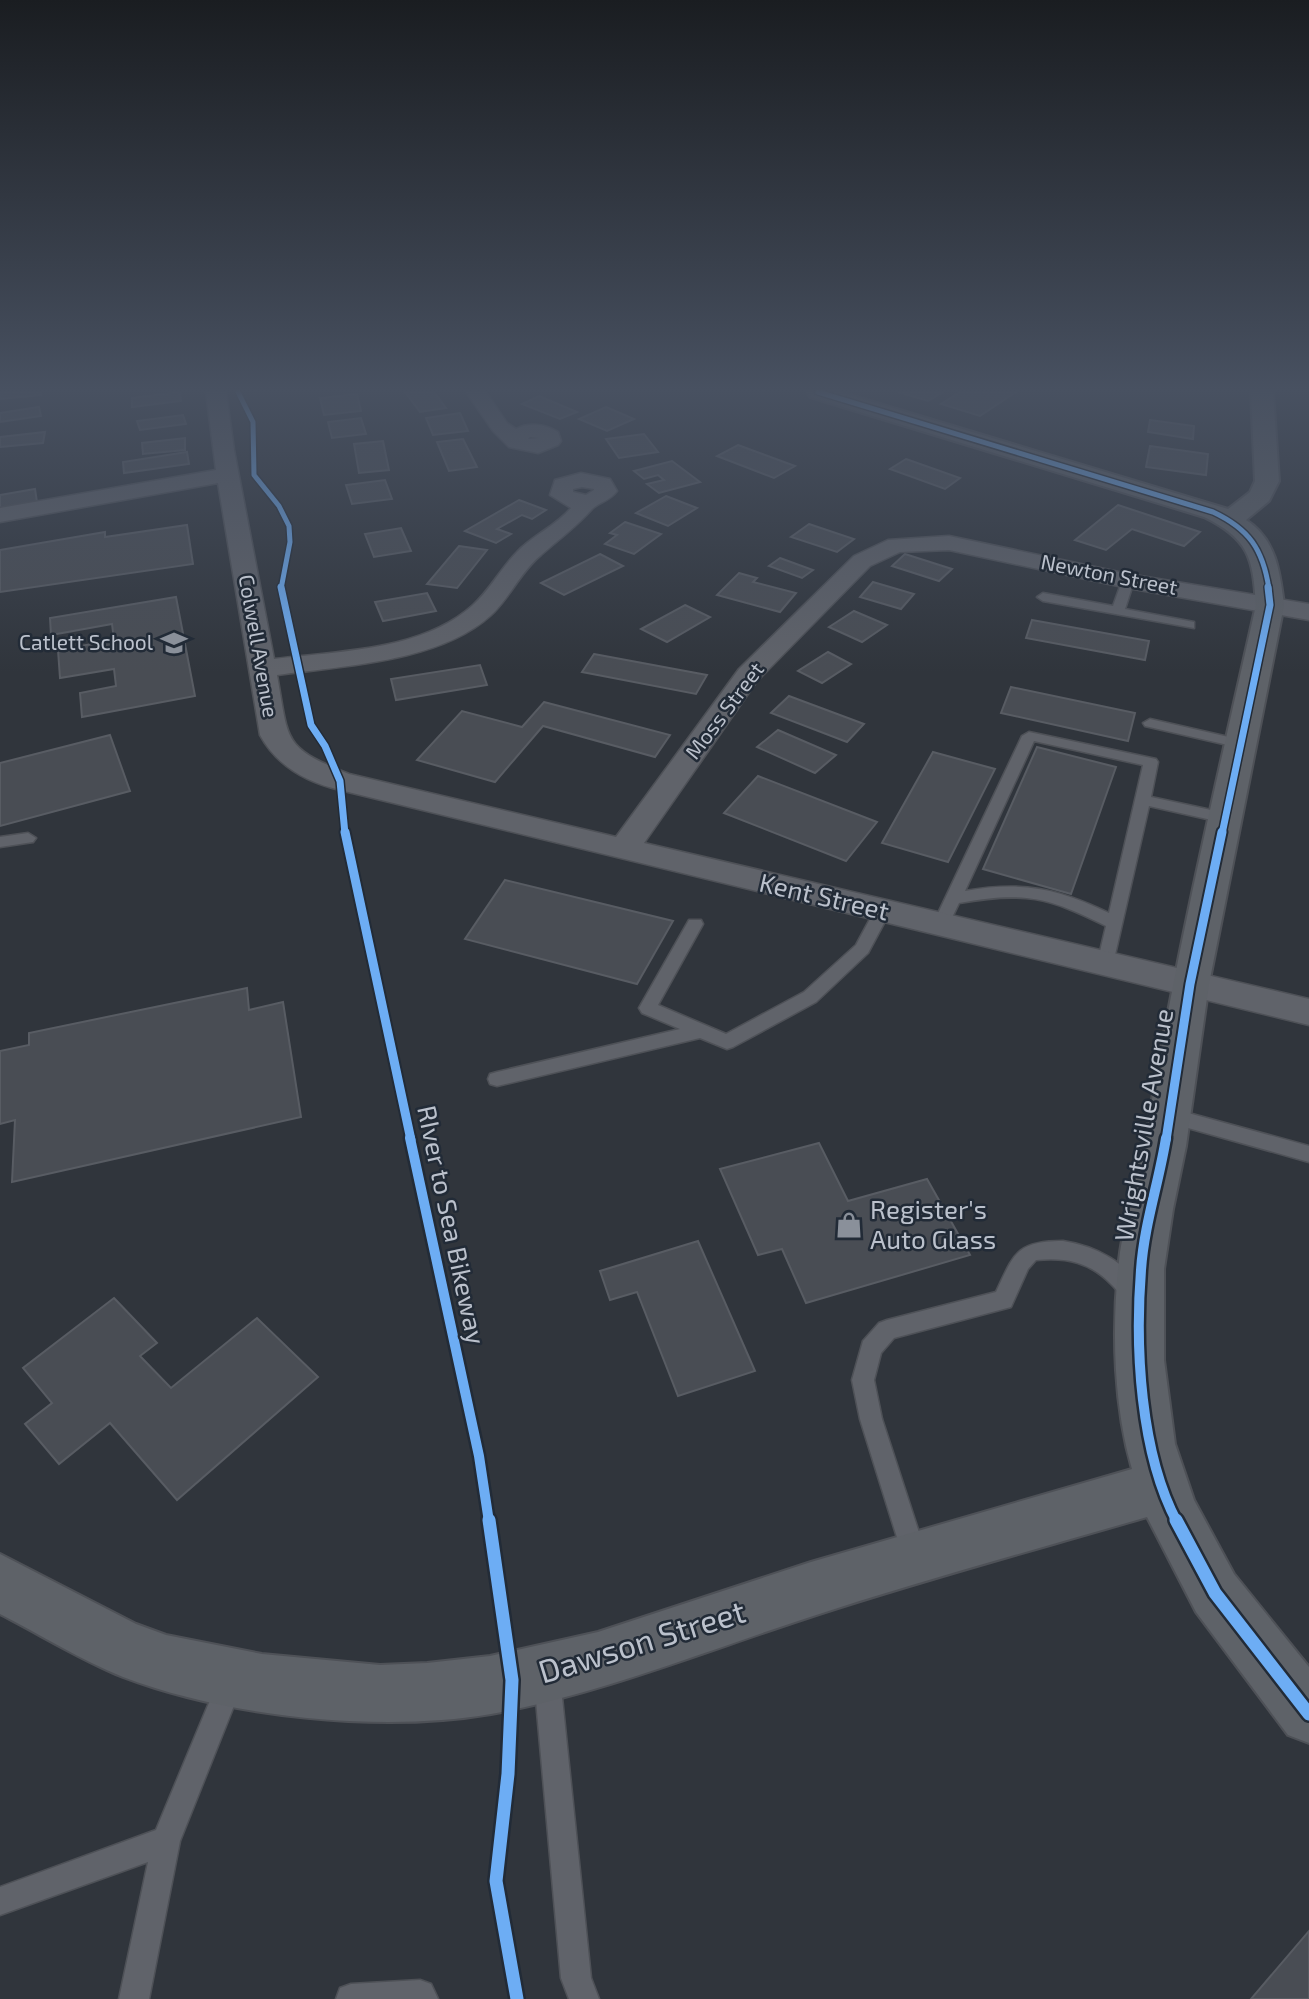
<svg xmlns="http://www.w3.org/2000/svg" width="1309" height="1999" viewBox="0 0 1309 1999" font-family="'Exo 2',sans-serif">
	<rect width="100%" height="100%" fill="#30353c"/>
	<!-- building -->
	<g fill="#494d54" stroke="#585c63" stroke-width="2">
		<polygon points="0,392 41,392 41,395 0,399"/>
		<polygon points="180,392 181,401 132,407 132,398"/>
		<polygon points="405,392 434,392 446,408 420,412"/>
		<polygon points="898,392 943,392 928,401"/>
		<polygon points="960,392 1016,392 980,416 941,404"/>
		<polygon points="357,394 361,411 324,415 320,398"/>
		<polygon points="539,396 577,412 560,419 522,404"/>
		<polygon points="39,407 41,416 0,422 0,413"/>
		<polygon points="606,407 634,419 607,431 579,419"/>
		<polygon points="460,413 468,431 433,435 426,418"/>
		<polygon points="183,415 186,424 140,430 137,421"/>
		<polygon points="361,418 366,434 332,438 328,422"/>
		<polygon points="1150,420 1194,426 1193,439 1148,432"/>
		<polygon points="45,432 43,443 0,447 0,437"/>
		<polygon points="644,434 658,452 619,458 606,439"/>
		<polygon points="185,438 185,450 143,454 142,443"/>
		<polygon points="463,439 477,467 449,471 437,442"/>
		<polygon points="383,441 389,470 359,473 354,444"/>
		<polygon points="738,445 795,466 774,478 717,456"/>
		<polygon points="1150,446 1208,454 1206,475 1146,467"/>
		<polygon points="187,452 189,464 124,473 123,462"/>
		<polygon points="906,459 960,478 945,489 890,469"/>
		<polygon points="672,461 700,482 659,493 647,484 664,480 658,475 644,479 634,471"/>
		<polygon points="385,480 392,499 352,504 346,485"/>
		<polygon points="35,489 37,502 0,508 0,495"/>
		<polygon points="666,496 697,508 668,526 636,513"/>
		<polygon points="519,500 546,510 532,519 522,515 497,529 511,534 496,543 465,531"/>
		<polygon points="1118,505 1200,532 1184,546 1132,529 1106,550 1075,540"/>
		<polygon points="625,522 661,534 634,554 605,544 617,535 610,533"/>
		<polygon points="809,524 854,539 837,552 791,537"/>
		<polygon points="187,525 193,564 0,592 0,550 105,532 105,537"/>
		<polygon points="401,528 411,551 374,557 365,534"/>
		<polygon points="459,546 487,550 457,588 427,584"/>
		<polygon points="600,554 623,566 564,595 541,583"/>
		<polygon points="905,554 952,569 939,581 892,566"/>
		<polygon points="780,558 813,570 802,578 769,566"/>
		<polygon points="739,573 757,578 753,582 796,593 780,612 717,595"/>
		<polygon points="873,582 914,594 901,609 860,597"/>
		<polygon points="427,593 436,611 383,621 375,602"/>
		<polygon points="176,597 195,696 82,717 80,693 116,686 114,669 60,678 58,650 114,640 112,624 51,635 50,618"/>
		<polygon points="685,605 710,617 667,642 641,629"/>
		<polygon points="854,611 887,625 862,642 829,627"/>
		<polygon points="1032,620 1149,641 1145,660 1026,638"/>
		<polygon points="828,652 851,664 822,683 798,671"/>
		<polygon points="594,654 707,675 696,694 582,672"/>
		<polygon points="480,665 487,685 396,700 391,679"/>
		<polygon points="1011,687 1135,713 1128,741 1001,713"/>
		<polygon points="789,696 864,724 847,742 771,713"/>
		<polygon points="544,702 670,735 655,757 543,726 495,782 417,760 462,711 522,727"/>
		<polygon points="778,730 836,755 815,773 757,747"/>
		<polygon points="110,735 130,791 0,826 0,763"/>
		<polygon points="1037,747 1116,767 1071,894 983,869"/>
		<polygon points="933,752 995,769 948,862 882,843"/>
		<polygon points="758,776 877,822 846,861 724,813"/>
		<polygon points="505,880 673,921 637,984 465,939"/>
		<polygon points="247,988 249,1010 283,1002 301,1117 12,1182 15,1120 0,1124 0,1051 29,1045 29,1033"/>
		<polygon points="819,1143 848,1201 927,1179 970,1255 806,1303 782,1249 758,1255 720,1169"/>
		<polygon points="698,1241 755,1371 678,1396 637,1292 610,1300 600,1271"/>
		<polygon points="114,1298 157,1343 140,1356 171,1388 257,1318 318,1377 177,1500 110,1423 59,1464 25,1424 52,1403 23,1368"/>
		<polygon points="1309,1931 1309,1999 1251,1999"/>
	</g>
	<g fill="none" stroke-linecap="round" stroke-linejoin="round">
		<!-- lane casing -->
		<g stroke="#4e5157" stroke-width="3">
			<g id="lane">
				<polygon points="1128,577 1134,581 1125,609 1194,622 1194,628 1043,601 1037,597 1043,593 1113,606 1122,581"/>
				<polygon points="1150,719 1246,741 1248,744 1241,748 1145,726 1143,723"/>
				<path d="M1029 732 1156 759 1158 762 1151 797 1225 813 1233 818 1225 823 1149 806 1112 968 1106 970 1097 964 1106 926C1048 897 1024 891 959 903L947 928H935L933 924 1022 736ZM1034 741 1143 765 1109 913C1057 888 1022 881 965 891Z"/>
				<polygon points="28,833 36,838 33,842 0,847 0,837"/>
				<polygon points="883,904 891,910 868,953 816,1002 733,1047 727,1049 700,1038 497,1086 490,1084 488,1079 490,1074 497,1072 680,1029 642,1013 639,1008 689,920 701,920 703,924 658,1005 726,1034 804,992 856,945 877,906"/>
				<polygon points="1170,1108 1309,1146 1309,1162 1163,1121 1161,1116 1163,1111"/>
				<path d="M1063 1241C1095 1246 1128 1262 1143 1293L1139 1300 1132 1302C1122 1299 1119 1292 1112 1285 1090 1262 1067 1257 1036 1260L1028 1269 1011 1307 894 1338 881 1353 874 1380 882 1419 926 1554 923 1563 914 1566 905 1563 860 1419 852 1380 863 1341 879 1323 887 1320 996 1292C1014 1254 1016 1241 1063 1241Z"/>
				<polygon points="547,1665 556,1669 560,1678 591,1978 599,1999 569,1999 561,1978 534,1678 538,1669"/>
				<polygon points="230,1670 239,1674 243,1683 180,1841 149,1999 119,1999 148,1862 0,1915 0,1887 156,1830 221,1674"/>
				<polygon points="420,1980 431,1984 438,1999 336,1999 340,1988 351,1984"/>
			</g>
		</g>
		<!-- street casing -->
		<g stroke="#4e5157" stroke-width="3">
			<g id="street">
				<path d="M206 392H226L234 450 274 659C338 651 422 651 473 605 490 590 501 568 517 552 533 535 556 526 571 508L550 495 555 480 581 473 610 479 617 491C610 501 599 502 592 509 576 527 559 539 541 555 520 572 510 598 490 616 439 662 342 666 277 675 289 742 282 747 349 774L616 837 739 669 854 556 888 540 949 536 1128 574 1309 604V620L1128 588 949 550 900 552 870 566 757 681 644 843 1309 999V1025L340 790C306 782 277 766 260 735L218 483 0 522V508L216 470ZM582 487 594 489V490L586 495 573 492V489Z"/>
				<path d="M466 392H486L507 423 516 429C529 422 545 424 558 432L561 441 558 445 538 453 509 447 493 431ZM530 437 539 438H540L528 439Z"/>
			</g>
		</g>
		<!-- secondary casing -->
		<g stroke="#4e5157" stroke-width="4">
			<path id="secondary" d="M807 392H840L1228 509 1250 492 1255 481 1251 392H1273L1279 481 1269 501 1246 520C1276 539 1280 572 1284 605L1209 984 1186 1146 1173 1209 1164 1269V1360L1175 1444 1194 1500 1234 1574 1309 1667V1743L1288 1735 1196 1612 1147 1517C1034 1550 919 1581 807 1618 703 1652 599 1694 491 1714 380 1733 228 1717 123 1677 81 1660 41 1635 0 1614V1554L136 1624 166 1635 262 1654 380 1665 427 1663 490 1656 598 1632 811 1562 1132 1469C1114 1407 1112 1334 1118 1270 1122 1222 1139 1176 1147 1129 1176 953 1217 779 1256 605 1253 558 1249 539 1204 517L810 397Z"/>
		</g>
		<!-- lane -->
		<use href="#lane" fill="#60636a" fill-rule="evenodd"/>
		<!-- street -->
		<use href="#street" fill="#60636a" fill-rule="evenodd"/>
		<!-- secondary -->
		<use href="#secondary" fill="#5e6268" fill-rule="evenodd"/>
		<!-- cycleway-far4 casing -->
		<g stroke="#222b37" stroke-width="8">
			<g id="cycleway-far4">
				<polyline points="238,392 253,422 254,475 279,506 289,526 290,542 281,589"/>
				<path d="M818 392 1213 512C1249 529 1263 549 1269 589"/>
			</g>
		</g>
		<!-- cycleway-far3 casing -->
		<g stroke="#222b37" stroke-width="10">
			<g id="cycleway-far3">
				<polyline points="281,587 311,725 325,746 340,781 345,834"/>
				<polyline points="1222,834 1270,605 1268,587"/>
			</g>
		</g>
		<!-- cycleway-far2 casing -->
		<g stroke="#222b37" stroke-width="13">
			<g id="cycleway-far2">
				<polyline points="345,832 411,1140"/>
				<polyline points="1166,1140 1190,984 1222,832"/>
			</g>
		</g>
		<!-- cycleway-far1 casing -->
		<g stroke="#222b37" stroke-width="15">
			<g id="cycleway-far1">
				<polyline points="410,1138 479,1456 489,1522"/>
				<path d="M1166 1138C1159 1182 1144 1225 1141 1270 1135 1347 1140 1453 1177 1522"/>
			</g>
		</g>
		<!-- cycleway casing -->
		<g stroke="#222b37" stroke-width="18">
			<g id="cycleway">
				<polyline points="489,1520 512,1680 508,1774 496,1881 517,1999"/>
				<polyline points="1176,1520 1215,1593 1309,1714"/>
			</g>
		</g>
		<!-- cycleway-far4 -->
		<use href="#cycleway-far4" stroke="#6dadf4" stroke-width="5"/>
		<!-- cycleway-far3 -->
		<use href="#cycleway-far3" stroke="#6dadf4" stroke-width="7"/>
		<!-- cycleway-far2 -->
		<use href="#cycleway-far2" stroke="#6dadf4" stroke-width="9"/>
		<!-- cycleway-far1 -->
		<use href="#cycleway-far1" stroke="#6dadf4" stroke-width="10"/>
		<!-- cycleway -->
		<use href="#cycleway" stroke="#6dadf4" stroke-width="13"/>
	</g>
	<!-- sky -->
	<linearGradient id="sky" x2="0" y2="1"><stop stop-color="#1a1d21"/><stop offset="0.58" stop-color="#485161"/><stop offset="1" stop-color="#485161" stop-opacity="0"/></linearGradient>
	<rect width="1309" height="672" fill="url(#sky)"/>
	<!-- icons -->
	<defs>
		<g id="school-bare" transform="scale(2.1)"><path d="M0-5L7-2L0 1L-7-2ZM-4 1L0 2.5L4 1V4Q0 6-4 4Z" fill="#8a909a" stroke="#222b37" stroke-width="2.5" paint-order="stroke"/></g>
		<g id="shop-bare" transform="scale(2.1)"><path d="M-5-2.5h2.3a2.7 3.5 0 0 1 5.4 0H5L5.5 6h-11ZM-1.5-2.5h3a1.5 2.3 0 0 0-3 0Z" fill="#8a909a" stroke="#222b37" stroke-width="2.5" paint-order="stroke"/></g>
	</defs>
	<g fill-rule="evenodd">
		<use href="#school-bare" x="174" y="643"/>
		<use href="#shop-bare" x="849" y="1225"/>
	</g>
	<g text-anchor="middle" stroke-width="5" stroke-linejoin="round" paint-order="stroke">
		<!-- far-street labels -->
		<g font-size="21" fill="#bbc1cc" stroke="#222b37">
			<text transform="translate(1109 575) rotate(11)" y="7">Newton Street</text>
			<text transform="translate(258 646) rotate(80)" y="7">Colwell Avenue</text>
			<text transform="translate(725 711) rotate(-53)" y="7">Moss Street</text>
		</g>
		<!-- far-poi labels -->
		<g font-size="21" fill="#bbc1cc" stroke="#222b37" text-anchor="end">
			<text x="153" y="650">Catlett School</text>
		</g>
		<!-- street labels -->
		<g font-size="26" fill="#bbc1cc" stroke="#222b37">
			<text transform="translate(824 897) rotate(13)" y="9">Kent Street</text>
			<text transform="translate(1144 1125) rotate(-80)" y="9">Wrightsville Avenue</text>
			<text transform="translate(451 1225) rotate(78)" y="9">RIver to Sea Bikeway</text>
		</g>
		<!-- poi labels -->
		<g font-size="26" fill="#bbc1cc" stroke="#222b37" text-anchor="start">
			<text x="870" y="1219">Register's<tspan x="870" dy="30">Auto Glass</tspan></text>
		</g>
		<!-- near-street labels -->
		<g font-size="32" fill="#bbc1cc" stroke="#222b37">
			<text transform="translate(642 1642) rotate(-17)" y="11">Dawson Street</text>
		</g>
	</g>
</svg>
